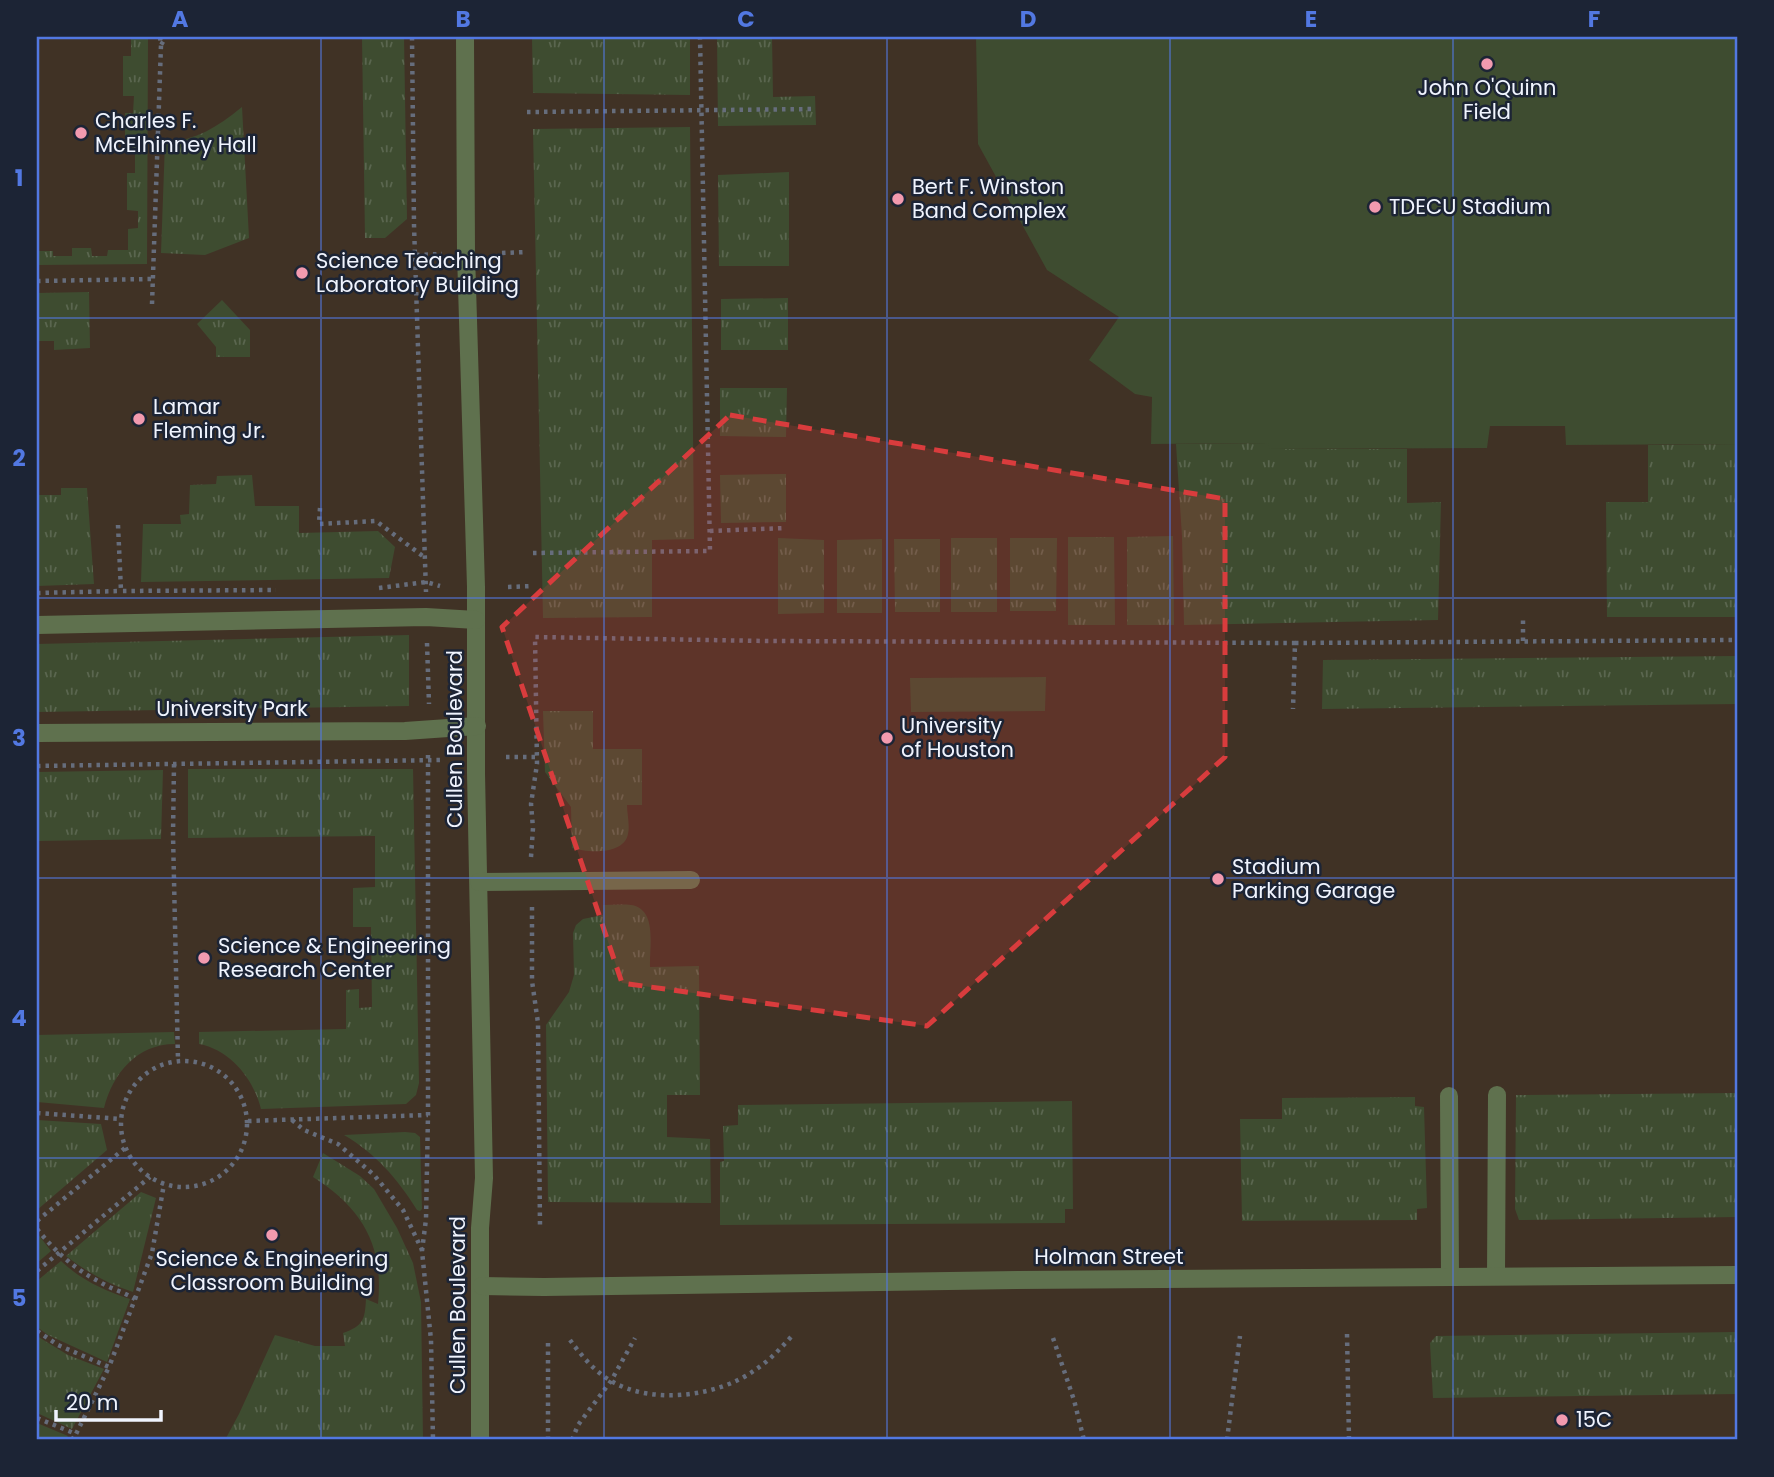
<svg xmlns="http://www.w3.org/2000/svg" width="1774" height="1477" viewBox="0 0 1774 1477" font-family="Poppins,sans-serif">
	<defs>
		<pattern id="grass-tufts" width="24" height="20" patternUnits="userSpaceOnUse" patternTransform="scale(1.75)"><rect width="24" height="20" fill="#3e4c30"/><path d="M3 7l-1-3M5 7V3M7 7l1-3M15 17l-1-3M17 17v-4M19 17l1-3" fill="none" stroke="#5a664f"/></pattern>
	</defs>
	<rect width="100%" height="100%" fill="#252e3f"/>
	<!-- education -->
	<rect fill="#403225" x="37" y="37" width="1700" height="1403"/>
	<!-- grass -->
	<g fill="url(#grass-tufts)">
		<polygon points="148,37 147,264 37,265 37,251 53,251 53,256 72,256 72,248 91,248 92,256 107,256 108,250 128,250 128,229 138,228 138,211 127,210 127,173 135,173 135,153 125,153 125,113 133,113 134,96 123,96 123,56 131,56 131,39"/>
		<polygon points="362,37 404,37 407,219 385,238 365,238"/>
		<polygon points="532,37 690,37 690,95 533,93"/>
		<polygon points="717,37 772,37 773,97 815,96 816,125 718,126"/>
		<path d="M242 107 249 238 205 255 161 253 165 143C198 139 216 128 242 107Z"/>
		<polygon points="690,127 694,539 652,540 652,617 543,618 533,129"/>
		<polygon points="789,172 789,266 719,266 718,175"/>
		<polygon points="89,292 90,348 54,350 54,341 37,341 37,293"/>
		<polygon points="788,298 788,350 721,350 721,299"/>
		<polygon points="222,300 250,330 250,357 216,357 216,347 197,324"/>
		<polygon points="720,388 787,388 786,437 720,436"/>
		<polygon points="1269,443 1271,449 1407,449 1407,503 1441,502 1438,620 1184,625 1182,536 1176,444"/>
		<polygon points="1737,444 1737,617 1607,617 1606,502 1648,502 1648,445"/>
		<polygon points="786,474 786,522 721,523 720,475"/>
		<polygon points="252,475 255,506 299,506 299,533 378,531 395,547 389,578 141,582 143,524 181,524 180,515 189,514 190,485 216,484 217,476"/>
		<polygon points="61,488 87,488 94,584 37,586 37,495 61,495"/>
		<polygon points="1173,536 1174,625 1127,625 1127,537"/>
		<polygon points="1068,537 1114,537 1115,625 1068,625"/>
		<polygon points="778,538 824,540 824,613 778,614"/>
		<rect x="951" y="538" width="46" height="74"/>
		<polygon points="1010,538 1057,538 1056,611 1010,611"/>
		<polygon points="882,539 882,613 837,613 837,540"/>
		<polygon points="894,539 940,539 940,612 895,612"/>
		<polygon points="409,635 409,706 37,712 37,644"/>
		<polygon points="1737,656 1737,704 1322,709 1323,660"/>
		<path d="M543 711H593V749H642V805H627C627 814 630 825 628 834 624 855 588 853 572 848L571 807 545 772Z"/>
		<path d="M188 769H413L419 1083 416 1095 406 1104 261 1109C254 1080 231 1050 199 1044V1032L346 1029V990L359 989V1008L372 1007 371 927H353V888L375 887V836L188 838Z"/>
		<polygon points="163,770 161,839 37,841 37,772"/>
		<path d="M603 905C612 905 622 904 631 905 658 909 649 948 650 967L699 966 700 1095H667V1137L710 1139 711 1203 548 1202 546 1025 569 992 574 975 573 933 576 925 583 919 603 915Z"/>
		<path d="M174 1032 175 1044C137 1044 113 1073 104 1108L37 1102V1035Z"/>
		<polygon points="1737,1093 1737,1217 1519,1220 1515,1209 1516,1095"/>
		<polygon points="1415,1097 1415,1106 1424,1107 1427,1208 1417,1209 1417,1220 1242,1221 1240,1119 1282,1119 1282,1098"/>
		<polygon points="1072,1101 1073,1209 1065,1209 1065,1223 720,1225 720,1162 724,1161 723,1126 738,1125 738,1105"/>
		<polygon points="37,1120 101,1124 107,1150 37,1210"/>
		<path d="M405 1132 415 1133 420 1137 422 1209 420 1211 417 1210C397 1178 376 1154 344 1135Z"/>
		<path d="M323 1153 360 1176 374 1189 397 1228 413 1263 421 1302 423 1440H225L239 1414 275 1335 315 1346H345L343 1333C363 1326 365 1320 366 1299L378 1304C384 1245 362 1208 313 1177Z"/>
		<path d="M141 1192 156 1198 133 1292C108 1284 87 1272 66 1256Z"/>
		<polygon points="37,1233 51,1251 37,1263"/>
		<path d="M61 1261C81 1280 105 1291 130 1299L107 1362 48 1335 37 1327V1281Z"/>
		<polygon points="1737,1332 1737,1394 1433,1398 1430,1343 1436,1336"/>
		<polygon points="37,1336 68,1355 104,1369 72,1429 37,1413"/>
		<polygon points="37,1423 68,1436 65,1440 37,1440"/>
	</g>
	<!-- green -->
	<g fill="#3e4c30">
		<polygon points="976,37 1737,37 1737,444 1566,445 1565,426 1490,426 1487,448 1270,449 1268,443 1151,444 1152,397 1135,394 1089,360 1119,317 1047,270 978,144"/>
		<polygon points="1046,677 1045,711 911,712 910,678"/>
	</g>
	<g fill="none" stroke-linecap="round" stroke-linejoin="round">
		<!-- path -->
		<g stroke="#666d7c" stroke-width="4.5" stroke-dasharray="3.5 5" stroke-linecap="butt">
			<polyline points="160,37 161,45 166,37"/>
			<polyline points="412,37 414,225 426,592"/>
			<polyline points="527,112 816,109"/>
			<polyline points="502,253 526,252"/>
			<polyline points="416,255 442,254"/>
			<polyline points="37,281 152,279"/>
			<polyline points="152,304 161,45"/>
			<polyline points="320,508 319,524 376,521 424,557"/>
			<polyline points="118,525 121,591 276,590"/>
			<polyline points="710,531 786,528"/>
			<polyline points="533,553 710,551 700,37"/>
			<polyline points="508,587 532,586"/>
			<polyline points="379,588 426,582 440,586"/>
			<polyline points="37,593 121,591"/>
			<polyline points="1523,641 1523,617"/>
			<polyline points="427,643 429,704"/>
			<polyline points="1295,643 1737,640"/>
			<polyline points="428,755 428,1115 426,1219 422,1251 431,1340 433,1440"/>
			<polyline points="506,757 536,757"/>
			<polyline points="174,764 173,835 178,1060"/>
			<polyline points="37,766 440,760"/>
			<polyline points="531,857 533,828 531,804 537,764 535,637 767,641 1295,643 1293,709"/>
			<polyline points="532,907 532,981 538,1023 540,1227"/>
			<circle cx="184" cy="1124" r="63"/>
			<polyline points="37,1113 121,1119"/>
			<polyline points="292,1120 304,1130 338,1144 374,1175 403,1210 422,1250"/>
			<polyline points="248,1121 428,1115"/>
			<polyline points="37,1221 125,1148"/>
			<path d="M37 1229C55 1251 74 1269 100 1282 111 1289 124 1292 135 1299L109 1367 58 1345 37 1331"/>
			<polyline points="37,1271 150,1177"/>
			<polyline points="135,1299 152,1253 164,1184"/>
			<polyline points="1347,1334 1349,1440"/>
			<polyline points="1053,1338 1074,1400 1084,1440"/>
			<path d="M570 1340C581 1355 594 1371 611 1381 652 1405 717 1397 755 1370 769 1361 780 1349 791 1337"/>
			<polyline points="548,1343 548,1440"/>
			<polyline points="37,1418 76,1434 109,1367"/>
			<polyline points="72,1440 76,1434"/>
			<polyline points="572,1440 578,1425 611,1381 635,1338"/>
			<polyline points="1227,1440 1240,1336"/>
		</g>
		<!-- minor -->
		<g stroke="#5f714e" stroke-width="18">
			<polyline points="465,37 466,253 476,587 476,773 484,1178 480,1228 480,1440"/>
			<polyline points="37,625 426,617 476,620"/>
			<polyline points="37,733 405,731 477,726"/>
			<polyline points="479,882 691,880"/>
			<polyline points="1449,1096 1450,1276"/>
			<polyline points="1496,1275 1497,1095"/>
			<polyline points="482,1286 544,1287 1017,1280 1737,1275"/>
		</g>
	</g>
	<!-- marked area -->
	<path fill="#d93c3d" fill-opacity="0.2" stroke="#d93c3d" stroke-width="5" stroke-dasharray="14 9" stroke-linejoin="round" d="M730 415 1225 499V757L927 1026 622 983 502 627Z"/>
	<!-- grid -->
	<path fill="none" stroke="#5278e2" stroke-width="2" stroke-opacity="0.55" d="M321 37V1440M604 37V1440M887 37V1440M1170 37V1440M1453 37V1440M37 318H1737M37 598H1737M37 878H1737M37 1158H1737"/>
	<!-- markers -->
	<g fill="#f29aaf" stroke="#1c2435" stroke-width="2.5">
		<circle cx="1487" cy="64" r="7"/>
		<circle cx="81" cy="133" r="7"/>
		<circle cx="898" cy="199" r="7"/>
		<circle cx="1375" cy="207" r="7"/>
		<circle cx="302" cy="273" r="7"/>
		<circle cx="139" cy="419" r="7"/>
		<circle cx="887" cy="738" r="7"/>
		<circle cx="1218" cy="879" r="7"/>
		<circle cx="204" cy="958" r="7"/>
		<circle cx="272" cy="1235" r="7"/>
		<circle cx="1562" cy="1420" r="7"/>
	</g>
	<g text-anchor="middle" stroke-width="5" stroke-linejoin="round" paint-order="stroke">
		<!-- poi labels -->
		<g font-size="21" fill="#f0f4fe" stroke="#1c2435" text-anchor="start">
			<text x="1487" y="95" text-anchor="middle">John O'Quinn<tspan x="1487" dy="24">Field</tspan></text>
			<text x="95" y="128">Charles F.<tspan x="95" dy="24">McElhinney Hall</tspan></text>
			<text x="912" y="194">Bert F. Winston<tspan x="912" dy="24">Band Complex</tspan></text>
			<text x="1389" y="214">TDECU Stadium</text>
			<text x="316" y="268">Science Teaching<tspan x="316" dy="24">Laboratory Building</tspan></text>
			<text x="153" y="414">Lamar<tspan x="153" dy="24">Fleming Jr.</tspan></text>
			<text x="901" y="733">University<tspan x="901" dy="24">of Houston</tspan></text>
			<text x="1232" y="874">Stadium<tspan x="1232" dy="24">Parking Garage</tspan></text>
			<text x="218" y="953">Science &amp; Engineering<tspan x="218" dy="24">Research Center</tspan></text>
			<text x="272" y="1266" text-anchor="middle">Science &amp; Engineering<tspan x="272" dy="24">Classroom Building</tspan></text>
			<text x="1576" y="1427">15C</text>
		</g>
		<!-- street labels -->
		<g font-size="21" fill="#f0f4fe" stroke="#1c2435">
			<text x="232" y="716">University Park</text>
			<text transform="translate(455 739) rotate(-90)" y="7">Cullen Boulevard</text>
			<text x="1109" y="1264">Holman Street</text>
			<text transform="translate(458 1305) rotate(-90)" y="7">Cullen Boulevard</text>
		</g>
	</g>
	<!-- border -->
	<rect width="1774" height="1477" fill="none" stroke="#1c2435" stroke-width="77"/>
	<!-- scale -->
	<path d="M56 1410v10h105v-10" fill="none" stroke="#f0f4fe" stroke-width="3.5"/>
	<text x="66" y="1410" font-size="21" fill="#f0f4fe" stroke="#1c2435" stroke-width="5" paint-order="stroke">20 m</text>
	<rect x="38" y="38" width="1698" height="1400" fill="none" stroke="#5278e2" stroke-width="2.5"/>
	<g font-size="23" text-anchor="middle" font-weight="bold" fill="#5278e2">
		<text x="180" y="27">A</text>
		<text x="463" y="27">B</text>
		<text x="746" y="27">C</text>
		<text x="1028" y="27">D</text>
		<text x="1311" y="27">E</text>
		<text x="1594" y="27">F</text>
		<text x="19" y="186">1</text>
		<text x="19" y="466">2</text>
		<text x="19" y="746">3</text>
		<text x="19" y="1026">4</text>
		<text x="19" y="1306">5</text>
	</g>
</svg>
